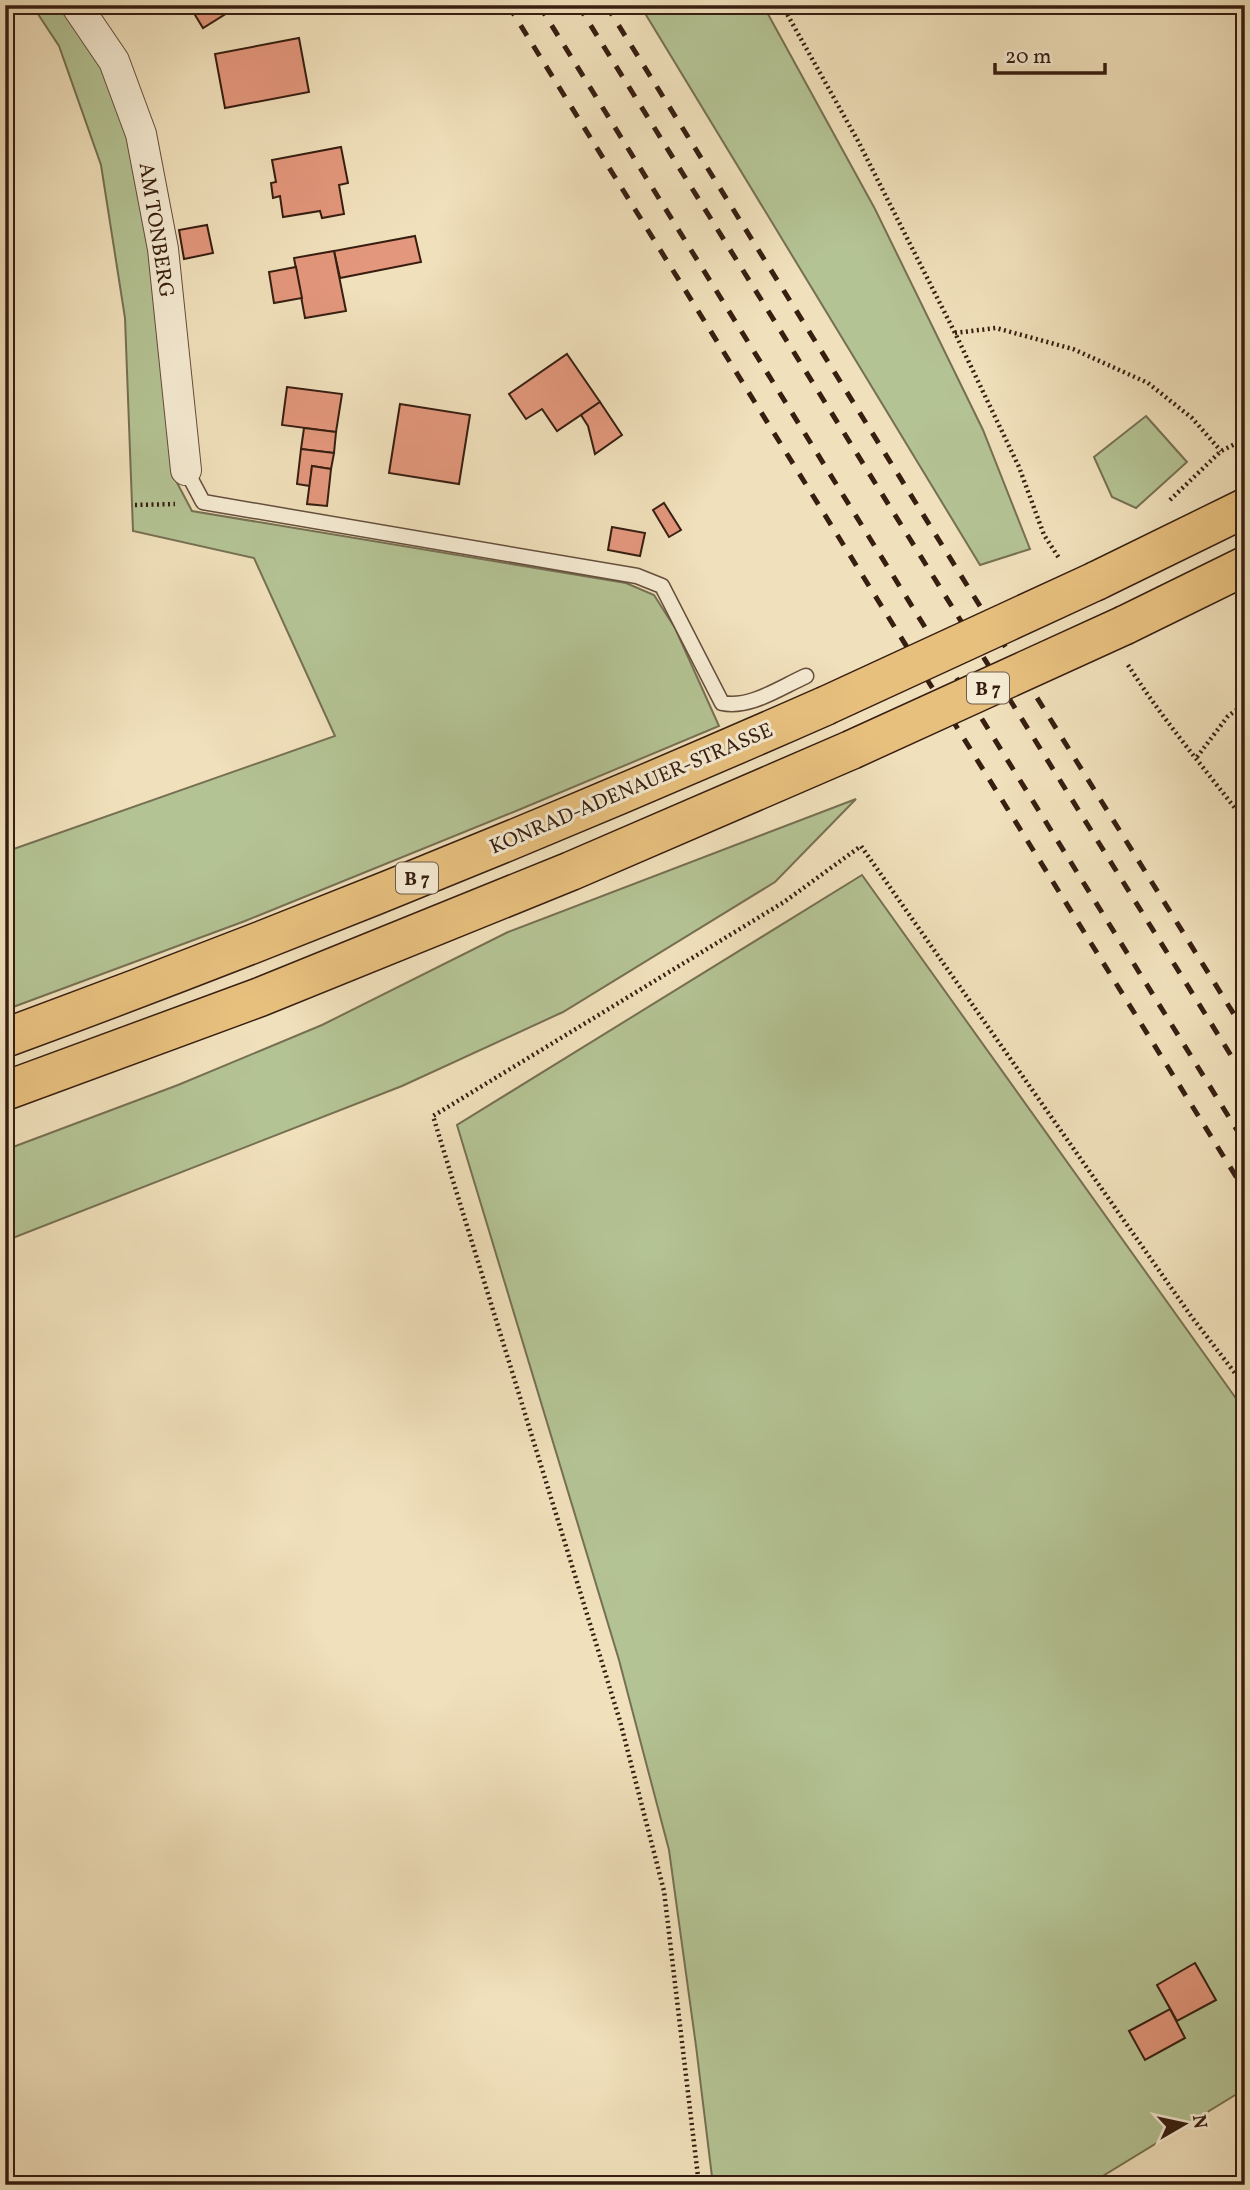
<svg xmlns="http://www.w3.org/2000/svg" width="1250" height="2190" viewBox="0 0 1250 2190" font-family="Vollkorn,serif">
	<rect width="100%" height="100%" fill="#f0e0bb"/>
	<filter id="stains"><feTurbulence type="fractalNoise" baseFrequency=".00286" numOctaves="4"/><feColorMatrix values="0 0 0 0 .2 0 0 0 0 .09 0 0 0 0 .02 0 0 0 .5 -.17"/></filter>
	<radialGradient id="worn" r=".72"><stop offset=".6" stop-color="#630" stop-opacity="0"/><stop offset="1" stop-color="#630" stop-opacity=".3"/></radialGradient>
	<!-- green -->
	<g fill="#b4c394" stroke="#767052" stroke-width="2">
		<polygon points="32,5 60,5 103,70 130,142 153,258 175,479 192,511 626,583 654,595 675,628 719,726 516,811 245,921 5,1010 5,852 335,736 254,558 133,531 125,318 101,165 59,46"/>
		<polygon points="640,5 763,5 875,209 983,430 1030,549 980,565"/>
		<polygon points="1146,416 1187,462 1136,508 1112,497 1094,457"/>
		<polygon points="856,799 775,882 563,1012 402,1086 5,1241 5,1150 178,1085 322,1025 508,932"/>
		<polygon points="862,875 1245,1411 1245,2089 1088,2185 713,2185 696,2046 669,1850 619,1660 457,1125"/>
	</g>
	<!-- building -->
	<g fill="#e3977c" stroke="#371e11" stroke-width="2">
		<polygon points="189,5 240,5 203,28"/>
		<polygon points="299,38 309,92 225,108 215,54"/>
		<polygon points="341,147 348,183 339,185 344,214 322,218 320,211 283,217 280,196 273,198 271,183 276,182 272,160"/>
		<polygon points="207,225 213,253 184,259 179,230"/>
		<polygon points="415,236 421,262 340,278 334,251"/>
		<polygon points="334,251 346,311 305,318 294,258"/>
		<polygon points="296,267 302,298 274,303 269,272"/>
		<polygon points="567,354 600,402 557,431 542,409 526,419 509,394"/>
		<polygon points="287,387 342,394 336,432 282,425"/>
		<polygon points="600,402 622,435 595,454 588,426 581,415"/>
		<polygon points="400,404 470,415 459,484 389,473"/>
		<polygon points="304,428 336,432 334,453 301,449"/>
		<polygon points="301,449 334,453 331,469 312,466 310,486 297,484"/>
		<polygon points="312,466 331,469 327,506 307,504"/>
		<polygon points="664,503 681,530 669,537 653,510"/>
		<polygon points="612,527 645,533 640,556 608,550"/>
		<polygon points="1195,1963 1216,2000 1177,2021 1157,1985"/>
		<polygon points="1170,2009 1185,2038 1145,2060 1129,2031"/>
	</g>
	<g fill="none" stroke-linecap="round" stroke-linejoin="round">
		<!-- lane casing -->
		<g stroke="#654e3c" stroke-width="17">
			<path id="lane" d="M186 470 203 502 637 576 662 586 722 703C750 709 781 687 806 676"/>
		</g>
		<!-- street casing -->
		<g stroke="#654e3c" stroke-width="32">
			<polyline id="street" points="76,5 114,61 141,134 163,249 186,470"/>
		</g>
		<!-- highway casing -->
		<g stroke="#371e11" stroke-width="41">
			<g id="highway">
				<polyline points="1096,581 1245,508"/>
				<polyline points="1125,625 1245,566"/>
				<path d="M5 1038C282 936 555 825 825 706"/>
				<polyline points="5,1091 260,997 571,871 851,750"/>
			</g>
		</g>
		<!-- path -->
		<g stroke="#371e11" stroke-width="4.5" stroke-dasharray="2 3.5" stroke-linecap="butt">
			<polyline points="782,5 858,141 955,333 1019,467 1044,535 1059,558"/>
			<polyline points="955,333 996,328 1073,349 1148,383 1192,418 1221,451"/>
			<polyline points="1170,500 1221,451 1245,439"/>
			<polyline points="135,505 175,504"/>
			<path d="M1128 665C1163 720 1205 769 1245 821"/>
			<polyline points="1197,757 1228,716 1245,704"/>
			<polyline points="699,2185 664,1891 620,1721 433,1116 784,902 861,846 1191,1316 1245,1386"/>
		</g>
		<!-- lane -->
		<use href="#lane" stroke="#f5ebd3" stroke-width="14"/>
		<!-- street -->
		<use href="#street" stroke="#f5ebd3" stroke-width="30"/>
		<!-- highway -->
		<use href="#highway" stroke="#e8c07e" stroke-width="38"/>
		<!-- rail -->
		<g stroke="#371e11" stroke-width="5" stroke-dasharray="12 12" stroke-linecap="butt">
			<polyline points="508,5 1245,1191"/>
			<polyline points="539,5 1245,1143"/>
			<polyline points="578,5 1245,1078"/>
			<polyline points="606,5 1245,1032"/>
		</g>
		<!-- highway-bridge casing -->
		<g stroke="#371e11" stroke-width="41" stroke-linecap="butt">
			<g id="highway-bridge">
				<polyline points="825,706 1096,581"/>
				<polyline points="851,750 1125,625"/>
			</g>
		</g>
		<!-- highway-bridge -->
		<use href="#highway-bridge" stroke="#e8c07e" stroke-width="38"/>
	</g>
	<g text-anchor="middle" stroke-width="6" stroke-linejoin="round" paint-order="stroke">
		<!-- shield labels -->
		<g fill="#f5ebd3" stroke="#705c4b" stroke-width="2">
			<rect x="967" y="672.5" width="42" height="31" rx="5"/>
			<rect x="396" y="862.5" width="42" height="31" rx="5"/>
		</g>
		<g font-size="19" font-weight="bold" fill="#371e11">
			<text x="988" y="695">B 7</text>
			<text x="417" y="885">B 7</text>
		</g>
		<!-- street labels -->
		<g font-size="21" fill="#371e11" stroke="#f5ebd3">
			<text transform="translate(157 230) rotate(81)" y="7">AM TONBERG</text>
			<text transform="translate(631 788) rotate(-23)" y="7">KONRAD-ADENAUER-STRASSE</text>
		</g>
	</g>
	<!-- margin -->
	<rect width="1250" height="2190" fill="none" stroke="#f0e0bb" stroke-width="28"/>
	<rect x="7" y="7" width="1236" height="2176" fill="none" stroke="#371e11" stroke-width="3.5"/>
	<rect x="14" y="14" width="1222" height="2162" fill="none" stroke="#371e11" stroke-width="2"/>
	<!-- north arrow -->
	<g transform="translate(1184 2124) rotate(81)" stroke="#f5ebd3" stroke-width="5" paint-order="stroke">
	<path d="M0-5L12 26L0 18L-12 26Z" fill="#371e11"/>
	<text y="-10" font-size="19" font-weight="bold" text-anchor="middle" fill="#371e11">N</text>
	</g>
	<!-- scale -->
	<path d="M995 63v10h110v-10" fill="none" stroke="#371e11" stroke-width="3.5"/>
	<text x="1005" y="63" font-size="21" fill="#371e11" stroke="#f5ebd3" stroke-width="5" paint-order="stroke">20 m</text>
	<rect width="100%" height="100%" filter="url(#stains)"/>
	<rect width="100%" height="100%" fill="url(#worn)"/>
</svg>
